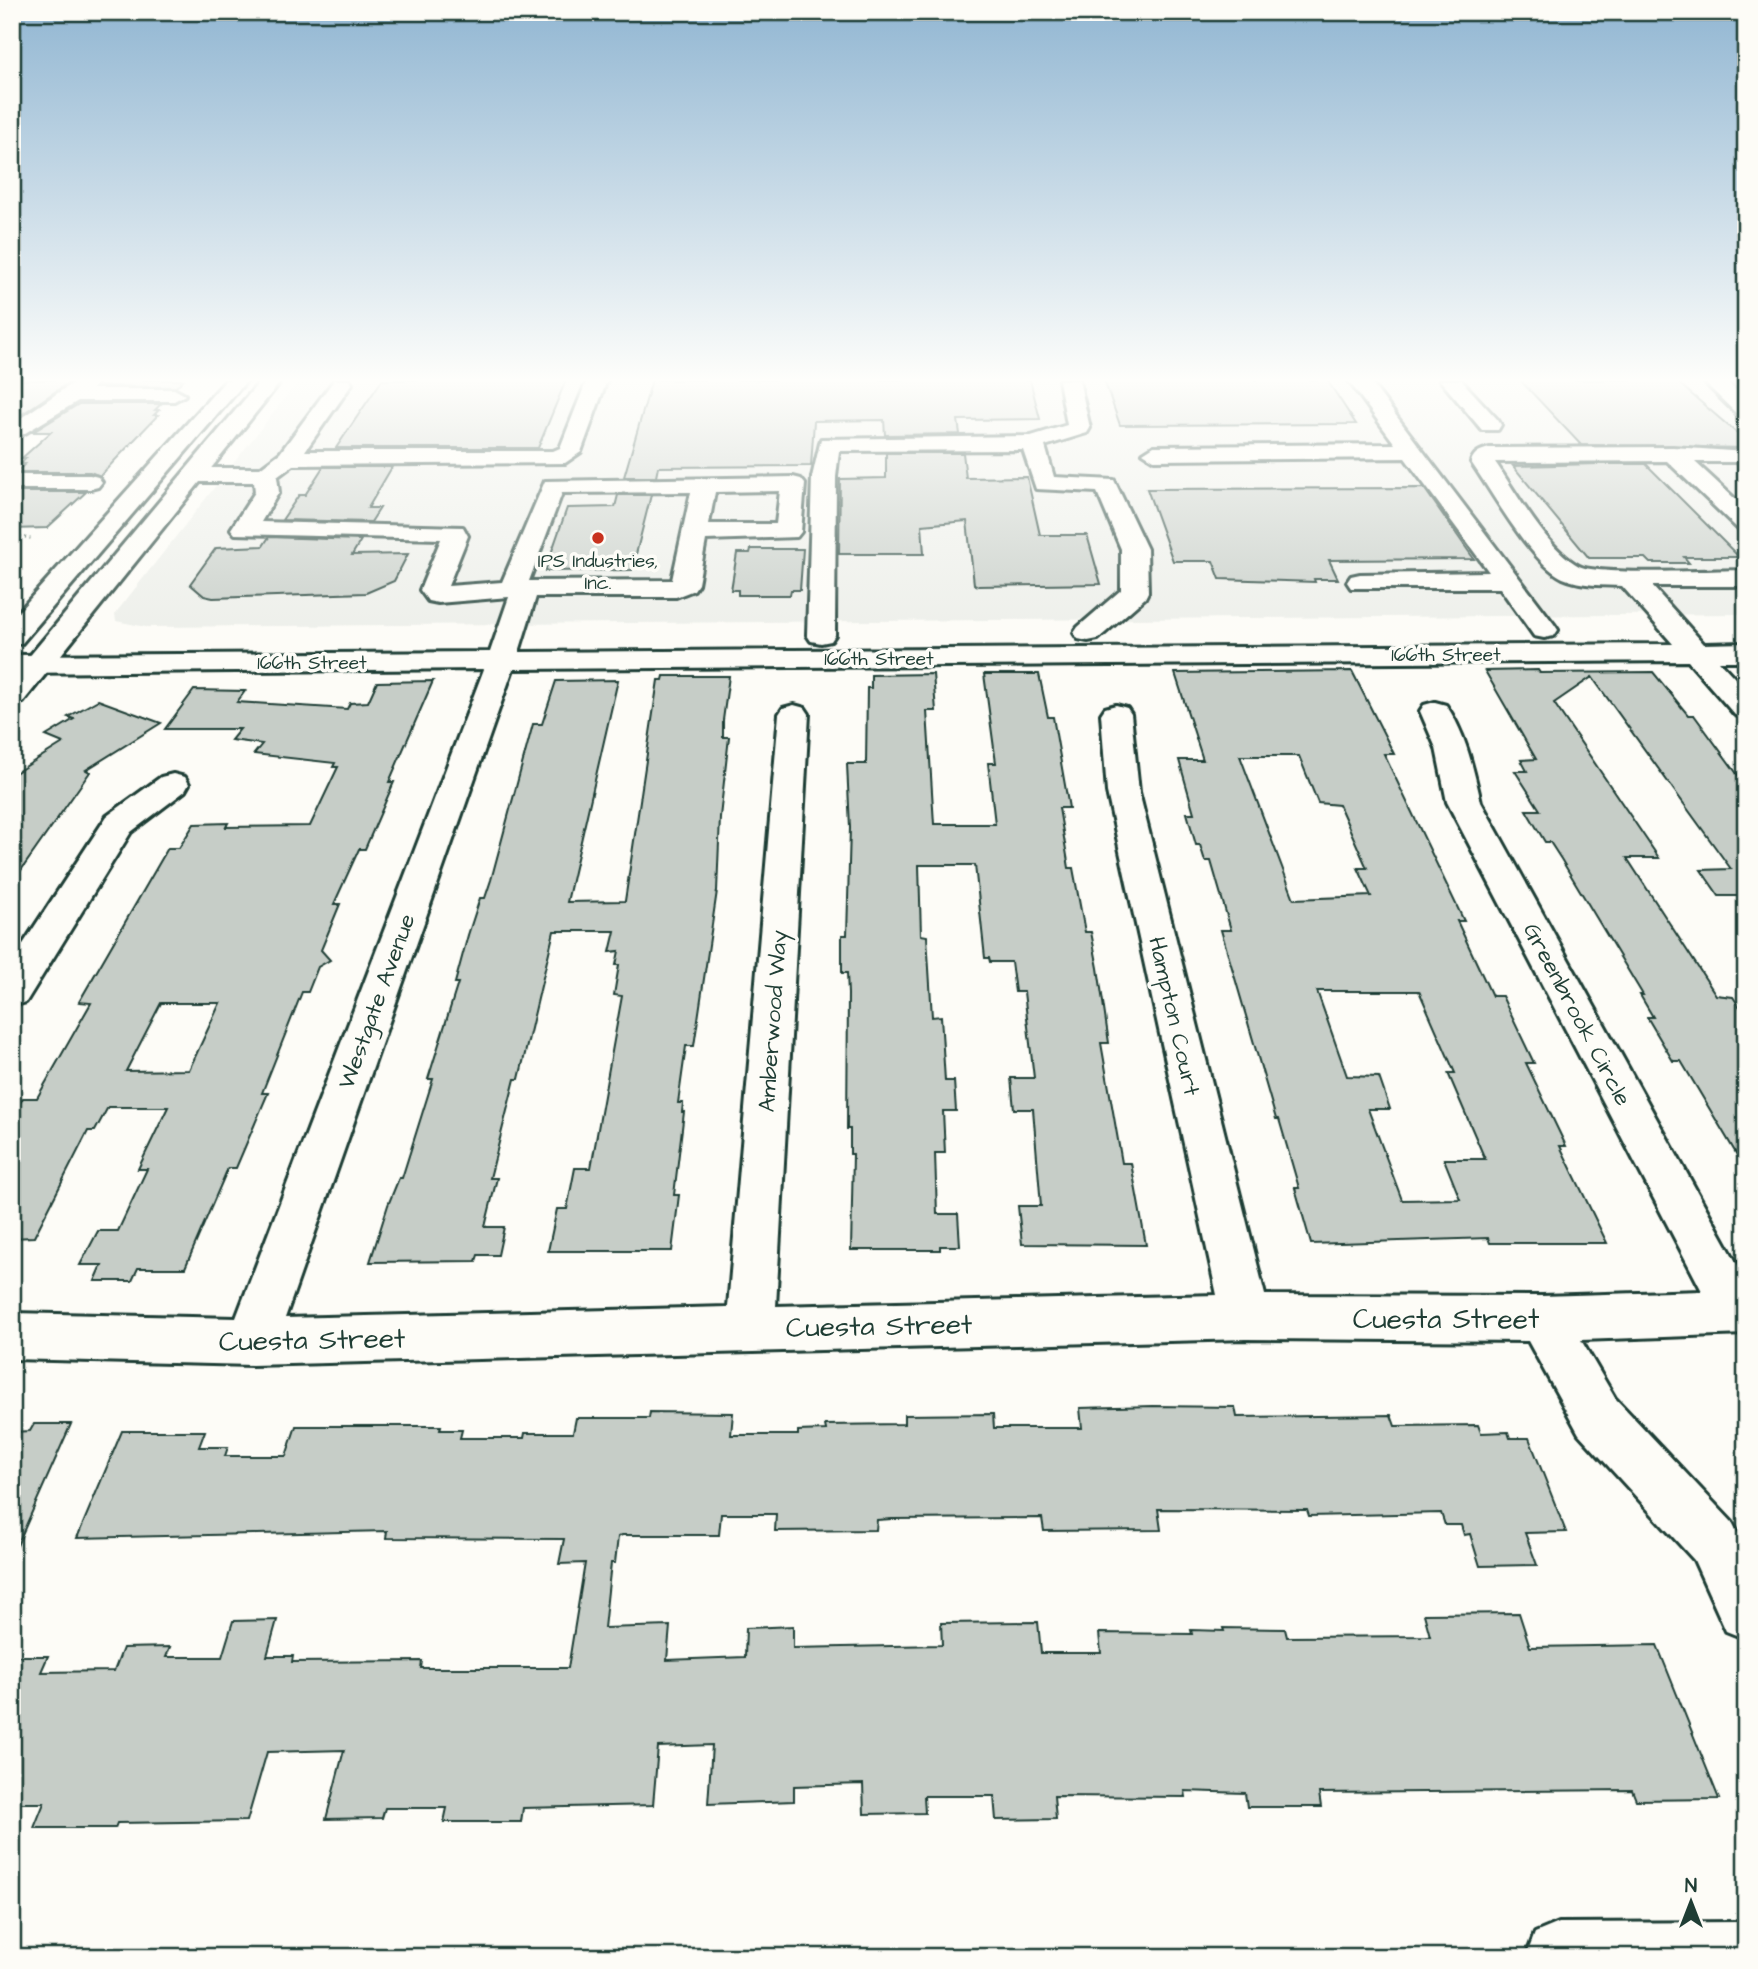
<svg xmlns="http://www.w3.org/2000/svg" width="1758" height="1969" viewBox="0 0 1758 1969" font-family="'Architects Daughter',sans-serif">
	<rect width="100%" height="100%" fill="#fdfcf7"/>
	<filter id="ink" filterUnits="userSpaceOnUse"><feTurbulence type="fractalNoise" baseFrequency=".0143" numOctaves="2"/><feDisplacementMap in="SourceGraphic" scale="14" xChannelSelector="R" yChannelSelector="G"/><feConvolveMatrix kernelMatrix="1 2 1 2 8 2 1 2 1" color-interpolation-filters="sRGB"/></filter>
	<g filter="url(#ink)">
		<!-- built -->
		<polygon fill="#eceee9" points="299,380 1746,380 1746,614 146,627 116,621 115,614"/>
		<!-- building -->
		<g fill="#c6cdc7" stroke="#1f3d34" stroke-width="2" fill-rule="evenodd">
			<polygon points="12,380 72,380 12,421"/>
			<polygon points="102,380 183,380 176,387 97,386"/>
			<polygon points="382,380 566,380 538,448 336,448"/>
			<polygon points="652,380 1030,380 1040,419 958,420 960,434 885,435 884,420 814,421 811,466 658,467 656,477 624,477"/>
			<polygon points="1104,380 1327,380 1356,424 1120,425"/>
			<polygon points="1520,380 1675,380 1746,441 1746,448 1581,445"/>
			<polygon points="79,404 161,404 155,410 159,410 154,415 158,415 100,476 90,472 16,472 25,464 21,464 26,458 22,458 51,432 33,432"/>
			<polygon points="886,453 963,453 966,478 1027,477 1040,535 1087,535 1101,584 978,586 974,584 967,521 922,525 924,554 839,554 840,479 886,478"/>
			<polygon points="1599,464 1646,464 1739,557 1684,557 1689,563 1650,563 1645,558 1589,558 1513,466"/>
			<polygon points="323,467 392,467 368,508 380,508 371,522 282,520 299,495 305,495"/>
			<polygon points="1424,488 1474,559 1329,560 1338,579 1314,579 1315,582 1220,579 1213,561 1173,561 1147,489"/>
			<polygon points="12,492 86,492 47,528 12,529"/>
			<polygon points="618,495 651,495 632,570 545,571 567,508 615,507"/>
			<polygon points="269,537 361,540 352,555 408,554 394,581 366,593 213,598 204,596 190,584 216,548 263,546"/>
			<polygon points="751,549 803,549 800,590 791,590 790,595 738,595 738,590 731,590 737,553 750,553"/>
			<polygon points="1538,670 1540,673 1653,672 1688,715 1694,715 1746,786 1746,896 1719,896 1701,870 1731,869 1592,677 1554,703 1659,858 1627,858 1716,995 1733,997 1746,1016 1746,1170 1681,1061 1673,1061 1647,1017 1653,1017 1640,995 1643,995 1561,859 1550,842 1545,842 1526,810 1540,810 1515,771 1527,771 1521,760 1536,759 1485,671"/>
			<path d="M1352 671 1394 754H1384L1464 921H1457L1492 996H1502L1534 1063H1526L1566 1146H1560L1607 1243H1490L1488 1238 1311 1244 1295 1188H1299L1279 1119H1276L1221 930H1231L1211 861H1205L1200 845H1196L1187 813H1194L1179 760H1203L1175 673ZM1240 756H1299L1318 803 1339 805 1367 868H1358L1371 896 1294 899ZM1317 991H1419L1455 1073H1448L1485 1159H1444L1460 1199 1402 1200 1368 1109H1390L1379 1077 1347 1076Z"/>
			<polygon points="933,674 936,711 927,711 934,824 995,824 988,763 996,763 984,674 1039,674 1048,717 1053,717 1069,808 1059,808 1069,868 1073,868 1085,932 1091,932 1098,968 1109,1043 1101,1043 1122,1163 1131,1163 1146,1245 1022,1244 1018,1206 1041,1206 1033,1109 1014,1109 1011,1078 1034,1078 1024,992 1015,992 1011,962 990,962 989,958 985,958 975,865 919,865 921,935 927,936 932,1017 941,1016 945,1081 954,1081 956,1111 943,1111 945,1153 935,1153 937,1214 958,1214 960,1246 940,1246 940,1250 851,1250 853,1154 850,1154 850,1129 847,1129 848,994 847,973 842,973 842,935 847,935 850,828 847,764 866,764 867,688 871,688 871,675"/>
			<polygon points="664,676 729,676 723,720 723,737 729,737 720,817 717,891 694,1046 686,1046 678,1103 683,1103 682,1112 684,1112 674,1195 679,1195 672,1251 548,1251 557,1209 567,1209 575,1168 591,1168 622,996 614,995 619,965 616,965 619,951 610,952 615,931 554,931 519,1079 515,1079 490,1178 497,1178 485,1227 504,1227 498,1255 478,1255 476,1261 370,1262 388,1205 399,1178 402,1178 433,1079 428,1079 458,983 455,983 468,935 480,898 485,898 491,880 533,724 542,724 556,681 618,680 567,902 625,901 658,680 663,680"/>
			<path d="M433 681 389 782H394L365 849H359L334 904H340L321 950 330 960 318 967 308 992H302L262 1093H268L236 1168H228L185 1268H138L132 1281H95L102 1265H80L98 1231H118L147 1169H138L168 1107H108L95 1131H88L34 1237 12 1238V1116L23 1098H37L91 1003 79 1002 168 848H179L194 824 228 823 226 827 310 826 338 767H333L335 763 254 754 262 744 231 740 240 729H165L194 690 245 691 237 702 347 709 350 703 368 702 377 682ZM161 1003H220L189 1070 126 1071Z"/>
			<polygon points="98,700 161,723 86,770 90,772 12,883 12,775 63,743 46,736 74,719 68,717"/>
			<polygon points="1153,1406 1235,1407 1237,1417 1391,1415 1395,1426 1478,1425 1481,1433 1508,1432 1510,1438 1529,1438 1566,1532 1525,1533 1537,1565 1480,1566 1470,1534 1464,1535 1461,1525 1445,1525 1441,1513 1309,1516 1307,1510 1158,1509 1161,1530 1044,1531 1042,1518 892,1519 877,1520 876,1530 775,1531 776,1514 721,1514 719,1535 622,1535 618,1537 615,1563 611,1563 604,1628 670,1626 667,1660 745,1657 746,1628 793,1626 793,1648 942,1645 941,1623 1038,1622 1041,1653 1101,1653 1099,1633 1192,1634 1191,1630 1224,1631 1223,1628 1285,1629 1287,1637 1430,1636 1424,1614 1519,1613 1530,1647 1657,1645 1719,1799 1636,1800 1632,1790 1319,1793 1321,1807 1247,1807 1245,1793 1185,1791 1186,1797 1054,1796 1056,1819 996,1820 994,1796 924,1796 925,1813 864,1814 863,1784 794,1786 794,1801 708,1804 712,1745 658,1747 653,1805 523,1808 521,1822 444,1822 447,1808 385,1808 382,1818 326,1819 344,1750 267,1752 247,1821 117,1823 115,1828 34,1828 44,1803 12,1803 12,1656 48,1656 41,1672 114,1671 123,1648 170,1647 166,1657 222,1657 233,1621 277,1620 267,1656 293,1656 292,1662 422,1661 421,1668 568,1668 585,1563 559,1564 564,1539 386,1538 387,1531 77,1538 122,1431 205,1431 199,1447 228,1447 225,1456 286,1456 296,1426 441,1426 440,1430 462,1430 460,1438 524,1438 525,1433 573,1433 576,1418 649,1418 650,1412 733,1413 731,1435 798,1435 798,1431 826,1430 825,1425 904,1424 904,1415 993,1414 994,1428 1082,1428 1080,1408"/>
			<polygon points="34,1424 71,1424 12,1557 12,1432 30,1431"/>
		</g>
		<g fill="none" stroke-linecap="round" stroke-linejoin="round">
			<!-- minor casing -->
			<g stroke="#1f3d34" stroke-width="6">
				<g id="minor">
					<polygon points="77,380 99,380 92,389 174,389 185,395 174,401 78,401 12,441 12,424"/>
					<path d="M334 380H350L352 384 305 451H553L560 448 587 380H607L581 452 565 463 293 465 277 477 279 492 261 522 463 527 468 536 448 586 502 582 545 481 793 477 801 479 805 484 801 532 797 537 706 540 698 584 694 590 676 597H536L519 652 1673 644 1622 586C1603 585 1581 586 1563 578 1531 563 1492 492 1471 462 1474 452 1481 450 1490 448L1673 447 1746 452V462H1695L1746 509V530L1737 528 1667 461 1495 462C1516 492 1546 548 1579 566 1598 576 1717 570 1746 570V586H1652L1704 644 1746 643V661H1719L1746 690V718L1735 715 1688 661 513 669 285 1318 728 1307 779 714 783 708 794 705 805 708 809 714 776 1306 1217 1295 1107 792 1101 714 1105 708 1116 705 1127 708 1131 714 1139 792 1265 1295 1542 1296 1702 1291 1447 802 1436 748 1420 711 1424 705 1435 702 1446 705C1466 734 1473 768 1481 802L1746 1280V1334L1581 1340 1615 1398 1732 1522 1746 1549V1639L1726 1631 1694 1560 1579 1434 1528 1341 1246 1339 252 1365 12 1359V1313L236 1318 484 669 12 673V655L490 652 509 597 438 603 428 601 420 590 441 539 235 534 231 529 255 492 254 482H194L186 480 182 475 186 470 194 468H260L280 453ZM780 491 776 524H709L715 492ZM691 492 672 580 529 581 562 493Z"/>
					<polygon points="1059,380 1079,380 1090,428 1087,433 1045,446 1054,477 1114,480 1147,549 1148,592 1145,598 1098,639 1088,641 1078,639 1074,633 1078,627 1121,590 1121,549 1097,492 1036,489 1023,450 839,451 836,477 835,635 831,641 821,643 811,641 807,635 812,477 821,439 1031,436 1067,425"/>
					<polygon points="1348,380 1369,380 1554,624 1558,630 1554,636 1544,638 1534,636 1500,588 1351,588 1347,582 1351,576 1360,574 1489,572 1405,458 1154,460 1143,453 1154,446 1395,444"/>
					<polygon points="1440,380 1461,380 1498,420 1501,425 1498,430 1482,430"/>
					<polygon points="1702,380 1724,380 1746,399 1746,416 1738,415"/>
					<polygon points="12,475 90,475 98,477 102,482 98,487 90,489 12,489"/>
					<polygon points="173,774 185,777 189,784 185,791 131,832 26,1002 12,1006 12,961 107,816 161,777"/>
					<polygon points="1746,1922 1746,1957 1526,1957 1535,1933 1559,1923"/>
				</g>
			</g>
			<!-- major casing -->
			<g stroke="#1f3d34" stroke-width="6">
				<g id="major">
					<polygon points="226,380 247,380 22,643 12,645 12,619"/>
					<polygon points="261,380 282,380 23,702 12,705 12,677"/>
				</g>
			</g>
			<!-- path -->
			<polyline stroke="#1f3d34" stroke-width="2.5" stroke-dasharray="1 3.5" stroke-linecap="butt" points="12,534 32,539"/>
			<!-- minor -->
			<use href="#minor" fill="#fdfcf7" fill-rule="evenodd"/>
			<!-- major -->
			<use href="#major" fill="#fdfcf7" fill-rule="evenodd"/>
		</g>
	</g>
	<!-- sky -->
	<linearGradient id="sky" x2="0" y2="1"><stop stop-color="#91b6d2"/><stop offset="0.58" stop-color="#fefefb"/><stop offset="1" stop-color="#fefefb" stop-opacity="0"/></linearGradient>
	<rect width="1758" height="656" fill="url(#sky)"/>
	<!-- markers -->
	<circle fill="#c8321e" stroke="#fdfcf7" stroke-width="2.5" cx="598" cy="538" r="7"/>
	<g text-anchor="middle" stroke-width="7" stroke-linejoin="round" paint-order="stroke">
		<!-- far-poi labels -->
		<g font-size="19" fill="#1f3d34" stroke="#fdfcf7">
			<text x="598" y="567">IPS Industries,<tspan x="598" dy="22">Inc.</tspan></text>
		</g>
		<!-- far-street labels -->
		<g font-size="19" fill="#1f3d34" stroke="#fdfcf7">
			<text x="1446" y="661">166th Street</text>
			<text x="879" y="665">166th Street</text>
			<text x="312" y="669">166th Street</text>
		</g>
		<!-- street labels -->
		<g font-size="23" fill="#1f3d34" stroke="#fdfcf7">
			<text transform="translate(376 1001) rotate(-70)" y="8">Westgate Avenue</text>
			<text transform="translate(1578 1014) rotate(62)" y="8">Greenbrook Circle</text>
			<text transform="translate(1175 1016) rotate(77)" y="8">Hampton Court</text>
			<text transform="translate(772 1021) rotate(-86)" y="8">Amberwood Way</text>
		</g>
		<!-- near-street labels -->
		<g font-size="28" fill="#1f3d34" stroke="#fdfcf7">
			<text x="1446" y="1328">Cuesta Street</text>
			<text transform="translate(879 1325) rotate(-1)" y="10">Cuesta Street</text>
			<text transform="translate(312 1339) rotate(-1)" y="10">Cuesta Street</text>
		</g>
	</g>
	<!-- margin -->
	<rect width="1758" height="1969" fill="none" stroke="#fdfcf7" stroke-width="42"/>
	<rect x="21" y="21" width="1716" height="1927" fill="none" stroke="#1f3d34" stroke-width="2.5" filter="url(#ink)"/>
	<!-- north arrow -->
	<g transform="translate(1691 1902)" stroke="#fdfcf7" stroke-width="5" paint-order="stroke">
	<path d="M0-5L12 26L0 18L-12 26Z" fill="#1f3d34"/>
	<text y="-10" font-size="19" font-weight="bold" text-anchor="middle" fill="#1f3d34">N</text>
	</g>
</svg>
